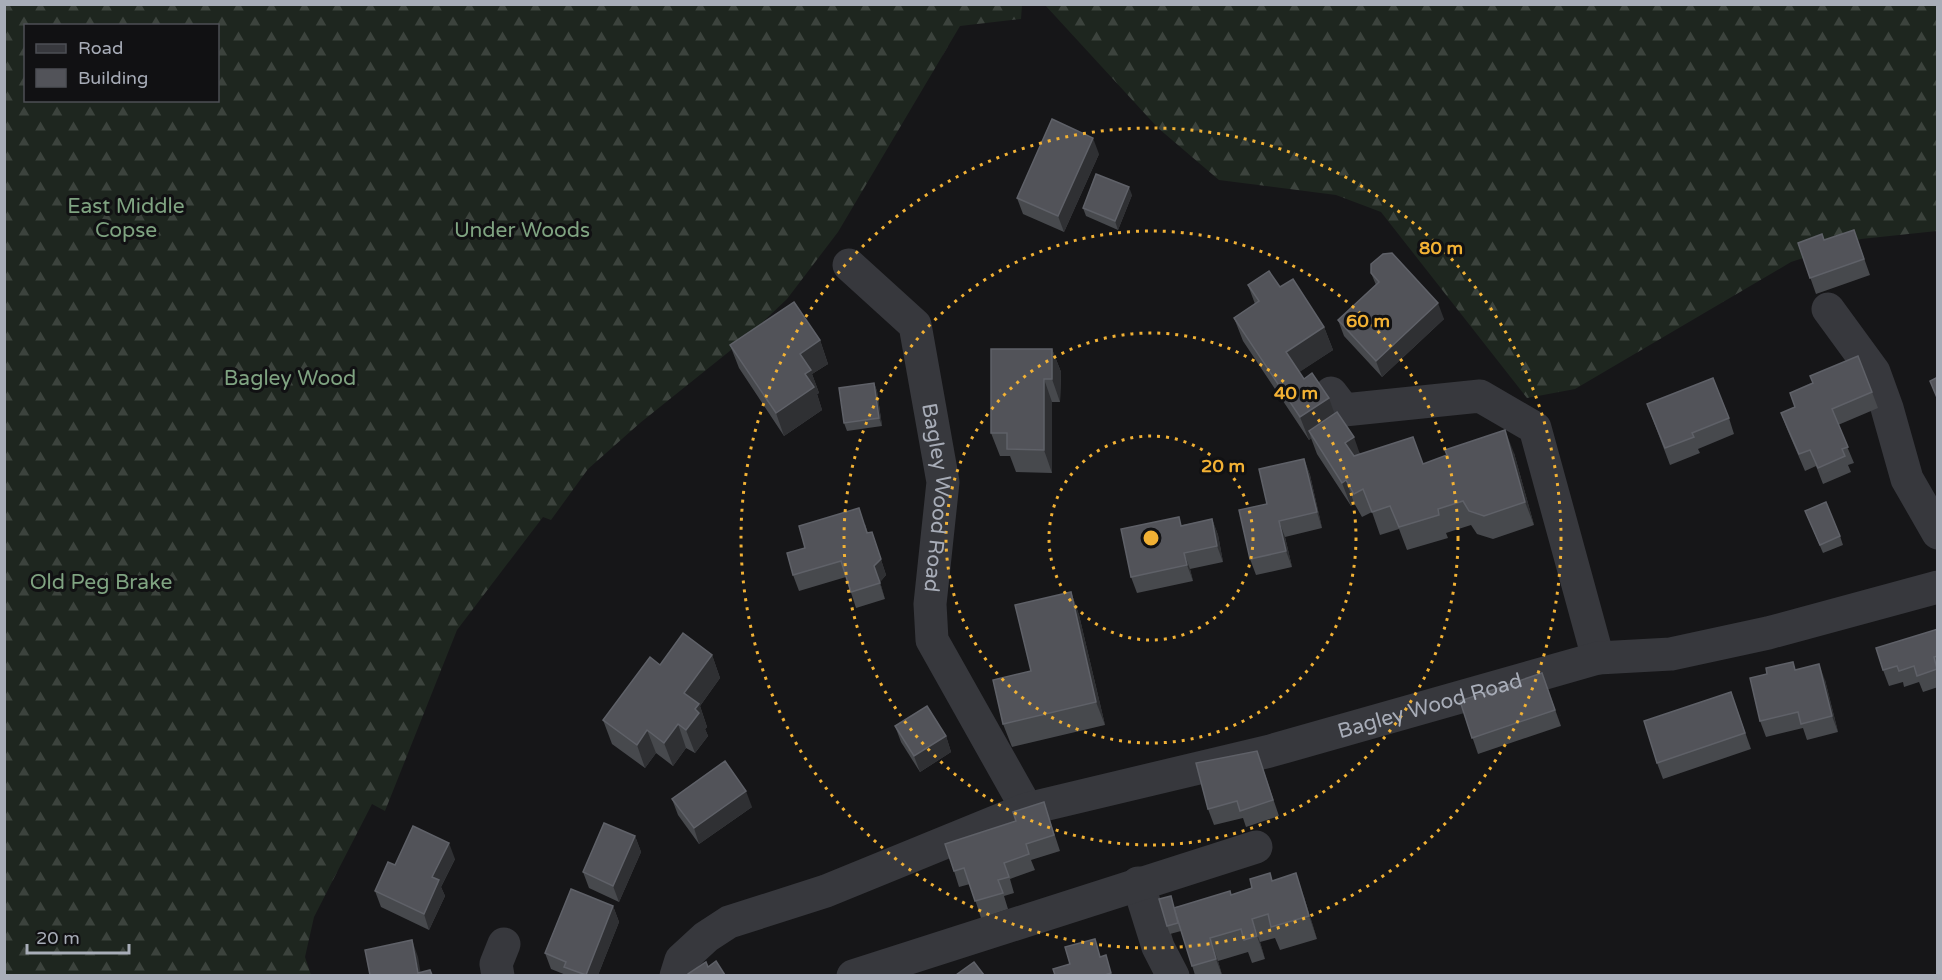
<svg xmlns="http://www.w3.org/2000/svg" width="1942" height="980" viewBox="0 0 1942 980" font-family="'Varela Round',sans-serif">
	<defs>
		<pattern id="forest-firs" width="22" height="20" patternUnits="userSpaceOnUse" patternTransform="scale(1.5)"><rect width="22" height="20" fill="#1e261f"/><path d="M5 1l3.5 6h-7zM16 11l3.5 6h-7z" fill="#3c433d"/></pattern>
	</defs>
	<rect width="100%" height="100%" fill="#161618"/>
	<!-- forest -->
	<g fill="url(#forest-firs)" fill-rule="evenodd">
		<path d="M5 5H1022L1021 19 960 26 838 232 787 299 746 338 640 423 588 469 551 520 543 517 457 630 385 811 372 804 314 917 305 957 311 975 5 976ZM26 26H218V100H26Z"/>
		<polygon points="1045,5 1937,5 1937,231 1861,239 1791,262 1575,389 1527,398 1381,212 1336,195 1219,180 1158,128"/>
	</g>
	<g fill="none" stroke-linecap="round" stroke-linejoin="round">
		<!-- minor -->
		<g stroke="#37383d" stroke-width="33">
			<path id="s1" d="M849 265 915 325 943 482 930 604 932 640 1027 809"/>
			<polyline points="1828,309 1874,372 1887,408 1907,479 1938,533"/>
			<polyline points="1331,393 1344,410 1480,396 1535,428 1598,658"/>
			<polyline points="1138,883 1158,947 1173,976"/>
			<polyline points="498,976 496,964 504,944"/>
			<path id="s2" d="M676 976 681 960 706 937 729 922 826 891 1027 809 1270 751 1598 658 1671 654 1768 633 1938 587"/>
			<polyline points="853,976 1256,847"/>
		</g>
	</g>
	<!-- wall -->
	<g fill="#47494d">
		<polygon points="1099,154 1064,232 1023,214 1017,198"/>
		<polygon points="1132,195 1118,230 1086,216 1083,208"/>
		<polygon points="1854,230 1870,275 1816,294 1798,243 1825,240"/>
		<polygon points="1371,273 1444,319 1382,377 1344,336 1338,320 1376,285"/>
		<polygon points="1248,285 1280,287 1324,327 1333,350 1299,372 1304,379 1335,414 1360,454 1423,464 1514,453 1534,525 1493,539 1477,534 1471,525 1446,533 1448,538 1407,550 1399,529 1380,535 1372,512 1362,517 1354,503 1351,506 1317,454 1311,438 1309,440 1243,341 1234,318 1255,304"/>
		<polygon points="820,340 828,364 812,374 819,393 817,394 822,410 784,436 739,368 730,345"/>
		<polygon points="1052,349 1061,372 1060,402 1052,402 1052,473 1016,472 1010,456 1000,456 991,433"/>
		<polygon points="874,383 877,391 882,426 847,431 844,423"/>
		<polygon points="1872,392 1878,408 1838,425 1854,463 1848,465 1851,472 1823,484 1816,466 1805,471 1787,429 1781,413 1795,407 1790,393"/>
		<polygon points="1647,404 1729,418 1734,434 1698,449 1700,453 1670,465"/>
		<polygon points="1304,459 1310,475 1322,528 1285,537 1292,567 1256,575 1250,559 1267,504"/>
		<polygon points="1805,511 1840,536 1843,545 1823,553"/>
		<polygon points="1212,519 1218,535 1223,562 1190,569 1193,581 1137,593 1131,577 1183,525"/>
		<polygon points="865,524 868,533 872,532 886,575 880,582 885,599 856,608 846,577 799,591 793,575 805,548"/>
		<polygon points="1071,592 1079,615 1105,725 1012,747 1003,724 1031,671"/>
		<polygon points="1938,629 1938,687 1923,692 1919,682 1904,687 1903,682 1889,686 1883,670"/>
		<polygon points="712,655 720,678 700,706 707,727 705,729 708,736 695,753 686,748 673,766 656,753 645,768 612,744 603,720 660,665"/>
		<polygon points="1796,669 1825,680 1838,732 1807,740 1803,728 1766,737 1760,721"/>
		<polygon points="1542,673 1561,726 1478,754 1460,701"/>
		<polygon points="1731,692 1751,749 1663,779 1657,763"/>
		<polygon points="895,726 946,736 951,752 920,772 901,742"/>
		<polygon points="1257,751 1279,816 1246,827 1243,818 1214,825 1208,809"/>
		<polygon points="672,799 752,807 699,844 678,815"/>
		<polygon points="1044,802 1060,851 1031,860 1035,870 1010,879 1014,893 1004,896 1008,909 981,918 970,884 959,887 954,871 1016,821"/>
		<polygon points="635,836 641,852 619,902 589,888 583,872"/>
		<polygon points="455,859 441,887 445,896 429,930 381,907 375,891 395,865"/>
		<polygon points="1273,880 1304,897 1317,939 1280,950 1275,938 1260,942 1265,959 1252,963 1248,952 1218,961 1222,975 1195,975 1181,931 1170,934 1167,926 1175,907 1231,895"/>
		<polygon points="613,906 619,922 598,975 566,975 551,969 545,953"/>
	</g>
	<!-- shaded-wall -->
	<g fill="#2f3033">
		<polygon points="1093,138 1099,154 1064,232 1058,216"/>
		<polygon points="1129,187 1132,195 1118,230 1115,221"/>
		<polygon points="1438,303 1444,319 1382,377 1376,361"/>
		<polygon points="1324,327 1333,350 1295,375 1286,352"/>
		<polygon points="820,340 828,364 812,374 819,393 817,394 822,410 784,436 776,413 805,374 800,354"/>
		<polygon points="1052,349 1061,372 1060,402 1052,379"/>
		<polygon points="1044,379 1052,402 1052,473 1044,450"/>
		<polygon points="874,383 877,391 882,426 879,418"/>
		<polygon points="1329,398 1337,421 1309,431 1311,438 1309,440 1300,417"/>
		<polygon points="1505,430 1514,453 1534,525 1525,502"/>
		<polygon points="1354,437 1362,460 1354,466 1345,443"/>
		<polygon points="1304,459 1310,475 1322,528 1317,512"/>
		<polygon points="1346,480 1354,503 1351,506 1342,483"/>
		<polygon points="1212,519 1218,535 1223,562 1217,546"/>
		<polygon points="1279,521 1285,537 1292,567 1286,551"/>
		<polygon points="872,532 886,575 880,582 885,599 874,566"/>
		<polygon points="1184,553 1190,569 1193,581 1187,565"/>
		<polygon points="1071,592 1079,615 1105,725 1096,702"/>
		<polygon points="712,655 720,678 700,706 707,727 705,729 708,736 695,753 686,730 684,693"/>
		<polygon points="1819,664 1825,680 1838,732 1832,716"/>
		<polygon points="678,724 686,748 673,766 664,743"/>
		<polygon points="647,730 656,753 645,768 637,745"/>
		<polygon points="946,736 951,752 920,772 914,756"/>
		<polygon points="746,791 752,807 699,844 694,828"/>
		<polygon points="635,836 641,852 619,902 613,886"/>
		<polygon points="449,843 455,859 441,887 445,896 429,930 424,914 432,877"/>
		<polygon points="1296,873 1304,897 1317,939 1309,916"/>
		<polygon points="613,906 619,922 598,975 586,975"/>
		<polygon points="1252,919 1260,942 1265,959 1257,936"/>
		<polygon points="1210,938 1218,961 1222,975 1216,959"/>
		<polygon points="412,940 418,957 421,975 419,975"/>
	</g>
	<!-- building -->
	<g fill="#525359" stroke="#5f6168" stroke-width="1.5">
		<polygon points="1052,119 1093,138 1058,216 1017,198"/>
		<polygon points="1096,174 1129,187 1115,221 1083,208"/>
		<polygon points="1854,230 1864,259 1810,278 1798,243 1822,234 1824,240"/>
		<polygon points="1392,253 1438,303 1376,361 1338,320 1379,282 1371,273 1371,264 1383,254"/>
		<polygon points="1269,271 1280,287 1293,279 1324,327 1286,352 1304,379 1312,373 1329,398 1300,417 1234,318 1259,301 1248,285"/>
		<polygon points="794,302 820,340 800,354 811,370 805,374 814,387 776,413 730,345"/>
		<polygon points="991,349 1052,349 1052,379 1044,379 1044,450 1007,449 1007,433 991,433"/>
		<polygon points="1858,356 1872,392 1832,409 1848,447 1842,449 1845,456 1818,468 1810,450 1799,454 1781,413 1795,407 1790,393 1813,383 1810,376"/>
		<polygon points="1938,377 1938,400 1930,381"/>
		<polygon points="1713,378 1729,418 1692,433 1694,437 1665,448 1647,404"/>
		<polygon points="874,383 879,418 844,423 839,388"/>
		<polygon points="1337,412 1354,437 1345,443 1354,456 1413,437 1423,464 1447,455 1445,450 1505,430 1525,502 1484,516 1469,511 1463,501 1438,509 1439,515 1399,527 1390,506 1372,512 1363,489 1354,494 1346,480 1342,483 1309,431"/>
		<polygon points="1304,459 1317,512 1279,521 1286,551 1250,559 1239,510 1267,504 1259,469"/>
		<polygon points="1826,502 1840,536 1820,545 1805,511"/>
		<polygon points="859,508 867,533 872,532 881,559 874,566 880,583 851,592 841,561 793,575 787,553 805,548 799,526"/>
		<polygon points="1179,517 1181,526 1212,519 1217,546 1184,553 1187,565 1131,577 1121,529"/>
		<polygon points="1071,592 1096,702 1003,724 993,680 1031,671 1015,605"/>
		<polygon points="1938,629 1938,656 1934,657 1937,669 1917,676 1914,666 1899,671 1897,666 1883,670 1876,648"/>
		<polygon points="683,633 712,655 684,693 699,704 695,709 699,713 686,730 678,724 664,743 647,730 637,745 603,720 650,657 660,665"/>
		<polygon points="1793,662 1795,670 1819,664 1832,716 1801,724 1798,712 1760,721 1750,678 1767,674 1766,668"/>
		<polygon points="1542,673 1555,710 1472,738 1460,701"/>
		<polygon points="1731,692 1745,733 1657,763 1644,721"/>
		<polygon points="927,706 946,736 914,756 895,726"/>
		<polygon points="1257,751 1273,800 1240,811 1237,801 1208,809 1196,763"/>
		<polygon points="725,761 746,791 694,828 672,799"/>
		<polygon points="1044,802 1054,835 1026,844 1029,854 1004,863 1009,877 998,880 1003,893 975,901 964,868 954,871 945,844 1016,821 1013,812"/>
		<polygon points="604,823 635,836 613,886 583,872"/>
		<polygon points="413,826 449,843 432,877 439,880 424,914 375,891 388,862 395,865"/>
		<polygon points="1270,873 1272,881 1296,873 1309,916 1271,927 1268,914 1252,919 1257,936 1244,940 1241,929 1210,938 1216,959 1192,966 1174,908 1230,891 1231,895 1252,888 1250,879"/>
		<polygon points="571,889 613,906 586,975 564,967 566,962 545,953"/>
		<polygon points="1171,896 1178,923 1167,926 1159,899"/>
		<polygon points="1095,939 1100,957 1106,955 1111,973 1105,975 1055,975 1053,969 1070,964 1065,947"/>
		<polygon points="412,940 418,973 430,970 432,975 370,975 365,950"/>
		<polygon points="716,961 725,975 688,975 688,974 706,962 708,967"/>
		<polygon points="974,962 984,975 956,975"/>
	</g>
	<!-- distance rings -->
	<g fill="none" stroke="#f2b134" stroke-width="3" stroke-dasharray="3 6">
		<circle cx="1151" cy="538" r="102"/>
		<circle cx="1151" cy="538" r="205"/>
		<circle cx="1151" cy="538" r="307"/>
		<circle cx="1151" cy="538" r="410"/>
	</g>
	<g text-anchor="middle" stroke-width="6" stroke-linejoin="round" paint-order="stroke">
		<!-- park labels -->
		<g font-size="21" fill="#7fa381" stroke="#111113">
			<text x="126" y="213">East Middle<tspan x="126" dy="24">Copse</tspan></text>
			<text x="522" y="237">Under Woods</text>
			<text x="290" y="385">Bagley Wood</text>
			<text x="101" y="589">Old Peg Brake</text>
		</g>
		<!-- street labels -->
		<g font-size="21" fill="#a8adb8" stroke="#111113">
			<text dy="7" stroke="none"><textPath href="#s1" startOffset="264">Bagley Wood Road</textPath></text>
			<text dy="7" stroke="none"><textPath href="#s2" startOffset="813">Bagley Wood Road</textPath></text>
		</g>
	</g>
	<circle cx="1151" cy="538" r="9" fill="#f2b134" stroke="#111113" stroke-width="3"/>
	<g font-size="18" text-anchor="middle" font-weight="bold" fill="#f2b134" stroke="#111113" stroke-width="6" stroke-linejoin="round" paint-order="stroke">
		<text x="1441" y="254">80 m</text>
		<text x="1368" y="327">60 m</text>
		<text x="1296" y="399">40 m</text>
		<text x="1223" y="472">20 m</text>
	</g>
	<!-- border -->
	<rect width="1942" height="980" fill="none" stroke="#a8adb8" stroke-width="12"/>
	<!-- legend -->
	<rect x="24" y="24" width="195" height="78" fill="#111113" stroke="#4d4f55" stroke-width="1.5"/>
	<rect x="36" y="44" width="30" height="9" fill="#37383d" stroke="#4d4f55" stroke-width="1.5"/>
	<text x="78" y="54" font-size="18" fill="#a8adb8">Road</text>
	<rect x="36" y="69" width="30" height="18" fill="#525359" stroke="#4d4f55" stroke-width="1.5"/>
	<text x="78" y="84" font-size="18" fill="#a8adb8">Building</text>
	<!-- scale -->
	<path d="M27 944v9h102v-9" fill="none" stroke="#a8adb8" stroke-width="3"/>
	<text x="36" y="944" font-size="18" fill="#a8adb8" stroke="#111113" stroke-width="4.5" paint-order="stroke">20 m</text>
</svg>
